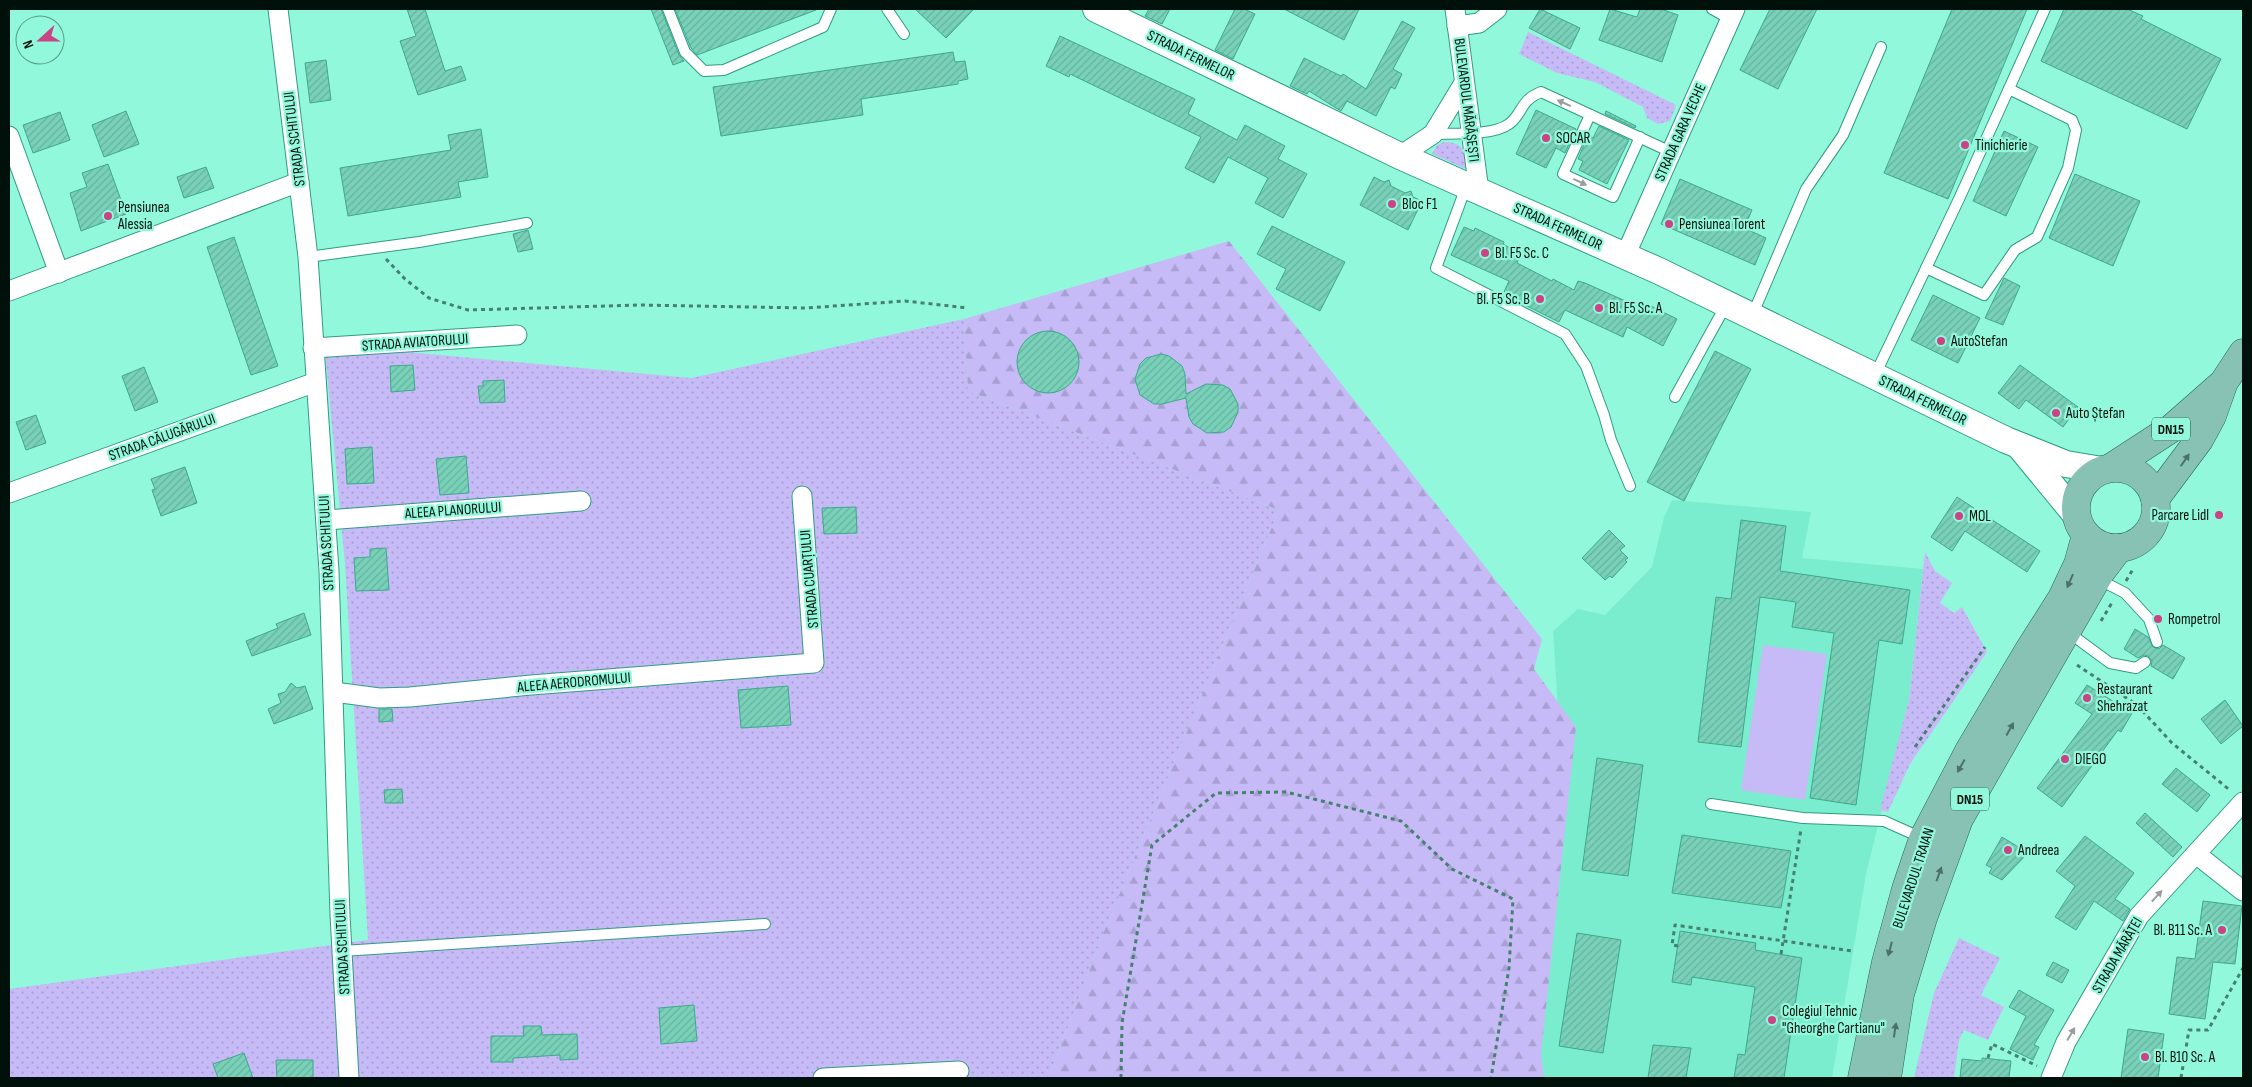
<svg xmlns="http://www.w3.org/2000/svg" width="2252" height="1087" viewBox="0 0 2252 1087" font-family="'Sofia Sans Condensed',sans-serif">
	<defs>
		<pattern id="grass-dots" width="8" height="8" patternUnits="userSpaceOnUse" patternTransform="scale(1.25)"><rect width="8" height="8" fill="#c6baf7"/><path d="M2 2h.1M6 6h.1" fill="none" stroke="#a89fd2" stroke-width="1.8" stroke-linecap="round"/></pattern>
		<pattern id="forest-firs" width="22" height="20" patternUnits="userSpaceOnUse" patternTransform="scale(1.25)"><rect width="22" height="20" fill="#c6baf7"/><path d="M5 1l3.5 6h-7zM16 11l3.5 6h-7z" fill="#a89fd2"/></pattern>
		<pattern id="building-hatch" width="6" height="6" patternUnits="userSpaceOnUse" patternTransform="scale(1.25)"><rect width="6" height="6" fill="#78d1b8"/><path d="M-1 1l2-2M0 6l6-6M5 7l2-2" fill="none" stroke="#66b29d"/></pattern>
	</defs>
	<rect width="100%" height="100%" fill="#92f8db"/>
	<!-- built -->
	<polygon fill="#7aedce" points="1672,500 1811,512 1802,558 1923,569 1909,700 1866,874 1832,1078 1468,1078 1561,758 1553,631 1578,609 1605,615 1652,567 1664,517"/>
	<!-- grass -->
	<g fill="url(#grass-dots)">
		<polygon points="1528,32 1676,105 1670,121 1658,124 1647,118 1643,107 1595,82 1557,73 1519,54"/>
		<path d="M1444 142C1462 142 1467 151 1468 167L1464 168 1432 154 1436 146Z"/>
		<polygon points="964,319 968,391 1279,510 1105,929 1049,1078 9,1078 9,989 368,940 345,564 325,351 385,350 691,378"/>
		<polygon points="1925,552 1935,571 1952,583 1940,603 1954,613 1962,607 1987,652 1910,764 1888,812 1880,810 1909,700"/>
		<polygon points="1959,938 2000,958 1981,995 2004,1007 1988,1040 1964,1030 1959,1040 1954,1078 1914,1078 1934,993"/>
	</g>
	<!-- forest -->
	<polygon fill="url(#forest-firs)" points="1229,241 1542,639 1534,669 1576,727 1541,1054 1544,1078 1049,1078 1105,929 1279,510 968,391 964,319"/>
	<!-- pitch -->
	<polygon fill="#c6baf7" points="1763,645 1827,654 1805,800 1741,790"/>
	<!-- building -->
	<g fill="url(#building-hatch)" stroke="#3ea88e">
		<polygon points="407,9 425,9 445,71 461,66 466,80 418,95 400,41 416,36"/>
		<polygon points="651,9 661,9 679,55 684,61 673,65"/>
		<polygon points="675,9 815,9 816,10 697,55 691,48"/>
		<polygon points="915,9 974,9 946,38"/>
		<polygon points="1149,9 1170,9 1162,24 1145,16"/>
		<polygon points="1235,9 1244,9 1255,14 1233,59 1215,50"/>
		<polygon points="1284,9 1359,9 1344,40"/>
		<polygon points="1540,9 1580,28 1570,49 1529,28"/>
		<polygon points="1610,9 1637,17 1640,9 1661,9 1678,15 1662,62 1599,40"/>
		<polygon points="1770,9 1817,9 1778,89 1740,70"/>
		<polygon points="1952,9 2027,9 1948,199 1884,173"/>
		<polygon points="2064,9 2127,9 2143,16 2141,19 2221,59 2187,129 2041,61"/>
		<polygon points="1402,21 1415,28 1393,69 1402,74 1395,89 1391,87 1376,116 1347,101 1341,111 1309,91 1307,94 1290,86 1304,58 1341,76 1343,74 1366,89"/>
		<polygon points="1060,36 1195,99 1188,114 1237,140 1245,125 1285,146 1278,159 1307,174 1283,218 1255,203 1268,178 1228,157 1214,183 1185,168 1201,137 1070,74 1069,77 1046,66"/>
		<polygon points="953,52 955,62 965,61 968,79 958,81 958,84 861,99 863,115 721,136 713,87"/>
		<polygon points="326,60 331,100 310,103 305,63"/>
		<polygon points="1536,110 1576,129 1565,153 1556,148 1546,168 1516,154"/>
		<polygon points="126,111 139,144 104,157 92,125"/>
		<polygon points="1606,111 1636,126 1635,128 1605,114"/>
		<polygon points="60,112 70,140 33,153 23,125"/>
		<polygon points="1599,126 1629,140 1607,184 1579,170 1583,161 1578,159 1588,135 1593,138"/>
		<polygon points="481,129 488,177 458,182 461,197 348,216 340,168 451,150 448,135"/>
		<polygon points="2004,131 2038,147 2006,216 1973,201"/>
		<polygon points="108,164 126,214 81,231 70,193 87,187 82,173"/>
		<polygon points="206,167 214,188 184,198 177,177"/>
		<polygon points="2075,174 2140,201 2113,266 2049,238"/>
		<polygon points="1374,177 1384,182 1389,180 1391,186 1405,193 1411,191 1413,197 1422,201 1408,230 1360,205"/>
		<polygon points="1680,179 1752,210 1744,228 1766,238 1755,265 1661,224"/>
		<polygon points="1272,226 1345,262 1320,311 1276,289 1286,269 1257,254"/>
		<polygon points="1464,227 1474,231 1475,228 1504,242 1503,244 1521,254 1517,263 1552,281 1553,279 1574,290 1578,281 1585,283 1648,311 1651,306 1677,319 1663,346 1627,327 1623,337 1565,310 1559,322 1503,294 1509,281 1451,255"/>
		<polygon points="528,230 533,249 518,252 513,234"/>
		<polygon points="234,237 278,366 251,375 207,247"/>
		<polygon points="2004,278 2020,286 2003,325 1985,318"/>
		<polygon points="1933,295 1980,318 1958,363 1911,340"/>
		<circle cx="1048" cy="362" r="31"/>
		<polygon points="1715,351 1751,369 1684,501 1647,482"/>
		<polygon points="1161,354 1169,356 1182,366 1185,374 1186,394 1206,384 1223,385 1230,389 1238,404 1238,412 1231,427 1224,432 1207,433 1193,424 1189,417 1186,398 1162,404 1154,404 1140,395 1135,379 1140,364 1146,358"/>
		<polygon points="413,365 415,390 391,392 390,366"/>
		<polygon points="2020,365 2078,407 2063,427 2026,400 2019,409 1998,393"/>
		<polygon points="144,367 158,402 135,411 122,376"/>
		<polygon points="504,380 505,402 480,403 478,386 483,386 483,381"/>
		<polygon points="36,415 46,443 26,450 16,422"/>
		<polygon points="372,447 374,483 347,484 345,449"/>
		<polygon points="466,456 469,493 440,495 436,459"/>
		<polygon points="185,467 197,503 161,516 152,490 155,489 151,479"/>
		<polygon points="1957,497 2040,551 2027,572 1965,531 1952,551 1931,537"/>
		<polygon points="856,507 857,533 824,534 822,508"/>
		<polygon points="1741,520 1786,526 1780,571 1910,590 1902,644 1879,640 1856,805 1810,798 1834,633 1792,627 1796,602 1760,597 1741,747 1698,742 1716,597 1731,599"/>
		<polygon points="1609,530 1625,546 1620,550 1628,558 1625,560 1627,562 1612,578 1610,576 1605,580 1582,558"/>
		<polygon points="386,548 389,590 356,591 354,558 370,557 370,549"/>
		<polygon points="304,613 311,635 252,656 246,641 278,628 276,624"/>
		<polygon points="2135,629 2148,637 2153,647 2159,649 2163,645 2185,658 2173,679 2151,666 2152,661 2148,656 2144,655 2138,658 2124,649"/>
		<polygon points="291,683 297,688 305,686 313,709 274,724 268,709 281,703 278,694 285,692"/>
		<polygon points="2087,685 2132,713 2121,732 2118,730 2062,807 2037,788 2092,714 2075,703"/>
		<polygon points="788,686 791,725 741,728 738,690"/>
		<polygon points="2225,700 2243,726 2221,744 2201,719"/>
		<polygon points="379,709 392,709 393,721 379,722"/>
		<polygon points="1597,758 1643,765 1628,876 1582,870"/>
		<polygon points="2176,768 2210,795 2197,812 2162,784"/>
		<polygon points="402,789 403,803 385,803 384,790"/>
		<polygon points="2145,813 2182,847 2173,857 2136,823"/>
		<polygon points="1682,835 1791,851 1781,908 1672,893"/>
		<polygon points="2085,836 2134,873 2115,899 2130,909 2123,921 2094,901 2076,930 2055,917 2075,886 2056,871"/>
		<polygon points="2002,837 2028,853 2002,880 1989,873 1992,868 1986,865"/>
		<polygon points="2203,901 2242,906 2235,964 2213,962 2205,1019 2169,1014 2177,957 2195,959"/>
		<polygon points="1680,931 1756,943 1755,950 1802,958 1784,1078 1734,1078 1738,1054 1745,1055 1755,987 1692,977 1691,985 1672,982"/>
		<polygon points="1577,933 1621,940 1603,1053 1559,1046"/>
		<polygon points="2053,962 2069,970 2062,983 2046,975"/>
		<polygon points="2019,990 2054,1010 2034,1045 2039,1047 2033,1060 2010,1049 2026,1016 2009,1007"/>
		<polygon points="694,1005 697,1041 661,1044 659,1008"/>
		<polygon points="523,1026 541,1026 542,1035 577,1034 578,1059 560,1060 560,1055 513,1058 513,1062 491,1062 491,1036 524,1036"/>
		<polygon points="2128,1029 2164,1034 2158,1078 2121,1078"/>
		<polygon points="1653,1045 1691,1048 1686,1078 1648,1078"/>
		<polygon points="244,1053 253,1078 218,1078 213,1064"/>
		<polygon points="1982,1058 2011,1061 2009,1078 1960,1078 1962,1059 1982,1061"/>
		<polygon points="276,1060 313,1060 313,1078 277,1078"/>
	</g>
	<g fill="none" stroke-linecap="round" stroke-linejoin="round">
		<!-- lane casing -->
		<g stroke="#2f9c83" stroke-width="12">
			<g id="lane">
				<polyline points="668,9 685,52 704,71 724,70 823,27 831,9"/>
				<polyline points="887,9 904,34"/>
				<polyline points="1712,9 1730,19"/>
				<polyline points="1590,115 1563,174 1613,197 1640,137"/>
				<path d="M1433 134C1452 133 1493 136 1509 124 1523 114 1519 101 1541 92L1671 152"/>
				<polyline points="1466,187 1436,268 1565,334 1586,366 1604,415 1611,440 1630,486"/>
				<polyline points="308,257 419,242 527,223"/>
				<polyline points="1926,268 1984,295 2015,250 2037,237 2068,168 2076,130 2072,120 2009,89"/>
				<polyline points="1752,316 1806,189 1843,135 1881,47"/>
				<polyline points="1875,375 1959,199 2045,9"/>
				<polyline points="1675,397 1726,305"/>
				<polyline points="2098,579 2125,593 2149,619 2157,642"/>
				<polyline points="2068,632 2110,663 2136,668 2145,662"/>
				<polyline points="1711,804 1803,818 1884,821 1922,838"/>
				<polyline points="342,951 765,924"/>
			</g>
		</g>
		<!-- street casing -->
		<g stroke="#2f9c83" stroke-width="21">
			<g id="street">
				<polyline points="278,9 308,257 329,571 340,915 349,1078"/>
				<polyline points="1455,9 1479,191"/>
				<polyline points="1457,26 1479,23 1497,9"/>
				<polyline points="9,136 59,273"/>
				<polyline points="1400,156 1433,134 1464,83"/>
				<polyline points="1625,256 1735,9"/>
				<polyline points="9,291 299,182"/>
				<polyline points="313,348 517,335"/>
				<polyline points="9,493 316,382"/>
				<polyline points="326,520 581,501"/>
				<polyline points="334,692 379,698 410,697 531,685 814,663 802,496"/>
				<polyline points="2196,854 2243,891"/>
				<polyline points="823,1078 959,1071"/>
				<polyline points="2051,1078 2066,1042 2139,916 2243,802"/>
			</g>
		</g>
		<!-- secondary casing -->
		<g stroke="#2f9c83" stroke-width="28">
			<g id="secondary">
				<polyline points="1096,9 1400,156 1659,271 2006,440 2066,464 2102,470"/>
				<polyline points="2021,448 2076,515"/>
			</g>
		</g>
		<!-- primary casing -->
		<g stroke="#256958" stroke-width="29">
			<g id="primary">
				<polyline points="2112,467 2172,428 2221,385"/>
				<circle cx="2116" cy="508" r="40"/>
				<polyline points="2155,499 2199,440 2212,416 2224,382 2243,353"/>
				<polyline points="1862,1078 1886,962 1906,889 1923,839 1969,751 2029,650 2062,598 2078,564 2086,535"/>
				<polyline points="1887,1078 1900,994 1923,918 1959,819 2100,573 2119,548"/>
			</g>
		</g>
		<!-- path -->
		<g stroke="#46806f" stroke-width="3" stroke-dasharray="4 4" stroke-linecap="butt">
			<polyline points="386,259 405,279 429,298 468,310 640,305 806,308 905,301 968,308"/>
			<polyline points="2141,549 2152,525"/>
			<polyline points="2126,581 2133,569"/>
			<polyline points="2101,621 2113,601"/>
			<polyline points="2077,665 2137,705 2172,743 2231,791"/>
			<polyline points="1915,747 1985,647"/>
			<polyline points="1678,946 1672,945 1675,925 1852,951"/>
			<polyline points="1781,954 1801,829"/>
			<polyline points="1988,1058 1992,1044 2037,1066"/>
			<polyline points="1121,1078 1122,1023 1152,845 1216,793 1286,792 1401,821 1452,869 1513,899 1509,968 1491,1078"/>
			<polyline points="2181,1078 2189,1030 2208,1030 2243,968"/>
		</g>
		<!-- lane -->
		<use href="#lane" stroke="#fff" stroke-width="10"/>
		<!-- street -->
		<use href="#street" stroke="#fff" stroke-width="19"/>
		<!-- secondary -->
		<use href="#secondary" stroke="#fff" stroke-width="26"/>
		<!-- primary -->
		<use href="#primary" stroke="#88c2b4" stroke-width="28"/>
	</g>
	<!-- one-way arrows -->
	<defs><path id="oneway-solid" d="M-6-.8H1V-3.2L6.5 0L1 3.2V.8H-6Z" transform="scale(1.25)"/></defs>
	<g fill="#999f9d">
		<use href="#oneway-solid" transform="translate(1564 103) rotate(-156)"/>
		<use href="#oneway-solid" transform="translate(1580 182) rotate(25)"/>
		<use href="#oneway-solid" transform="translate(2157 896) rotate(-47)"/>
		<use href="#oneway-solid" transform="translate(2071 1034) rotate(-59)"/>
	</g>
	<g fill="#4b7268">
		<use href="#oneway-solid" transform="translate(2185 460) rotate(-55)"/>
		<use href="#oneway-solid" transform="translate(2070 581) rotate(114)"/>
		<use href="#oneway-solid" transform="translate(2010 729) rotate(-61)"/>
		<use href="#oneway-solid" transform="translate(1961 766) rotate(119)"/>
		<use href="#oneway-solid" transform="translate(1939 874) rotate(-70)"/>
		<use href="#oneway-solid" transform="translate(1890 949) rotate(105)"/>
		<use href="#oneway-solid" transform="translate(1895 1030) rotate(-81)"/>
	</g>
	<!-- markers -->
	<g fill="#c94385" stroke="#92f8db" stroke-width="2">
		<circle cx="1546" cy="138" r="5"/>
		<circle cx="1965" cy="145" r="5"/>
		<circle cx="1392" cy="204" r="5"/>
		<circle cx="108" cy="216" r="5"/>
		<circle cx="1669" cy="224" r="5"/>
		<circle cx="1485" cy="253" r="5"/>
		<circle cx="1540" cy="299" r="5"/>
		<circle cx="1599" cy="308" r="5"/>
		<circle cx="1941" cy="341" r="5"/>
		<circle cx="2056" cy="413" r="5"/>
		<circle cx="2219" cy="515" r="5"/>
		<circle cx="1959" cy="516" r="5"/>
		<circle cx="2158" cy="619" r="5"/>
		<circle cx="2087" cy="698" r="5"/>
		<circle cx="2065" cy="759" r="5"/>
		<circle cx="2008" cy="850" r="5"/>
		<circle cx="2222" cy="930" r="5"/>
		<circle cx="1772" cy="1020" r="5"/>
		<circle cx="2145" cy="1057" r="5"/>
	</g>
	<g text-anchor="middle" stroke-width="4.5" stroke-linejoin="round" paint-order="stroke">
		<!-- shield labels -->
		<g fill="#92f8db" stroke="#2c5649" stroke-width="1">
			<rect x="2152" y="417.5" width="38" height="23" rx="4"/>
			<rect x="1951" y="787.5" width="38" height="23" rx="4"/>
		</g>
		<g font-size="14" font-weight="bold" fill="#00100b">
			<text x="2171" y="434">DN15</text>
			<text x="1970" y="804">DN15</text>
		</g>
		<!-- street labels -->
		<g font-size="15" fill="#00100b" stroke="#92f8db">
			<text transform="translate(1191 55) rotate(26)" y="5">STRADA FERMELOR</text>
			<text transform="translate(1467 100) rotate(83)" y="5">BULEVARDUL MĂRĂȘEȘTI</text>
			<text transform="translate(1680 132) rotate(-66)" y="5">STRADA GARA VECHE</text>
			<text transform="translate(294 139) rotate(-97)" y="5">STRADA SCHITULUI</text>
			<text transform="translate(1558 226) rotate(24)" y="5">STRADA FERMELOR</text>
			<text transform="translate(415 342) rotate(-4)" y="5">STRADA AVIATORULUI</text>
			<text transform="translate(1923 400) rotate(26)" y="5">STRADA FERMELOR</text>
			<text transform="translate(162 437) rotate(-20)" y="5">STRADA CĂLUGĂRULUI</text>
			<text transform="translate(453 510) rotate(-4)" y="5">ALEEA PLANORULUI</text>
			<text transform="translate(326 543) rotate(-93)" y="5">STRADA SCHITULUI</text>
			<text transform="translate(809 579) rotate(-95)" y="5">STRADA CUARȚULUI</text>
			<text transform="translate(574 682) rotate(-5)" y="5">ALEEA AERODROMULUI</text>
			<text transform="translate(1913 878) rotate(-72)" y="5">BULEVARDUL TRAIAN</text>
			<text transform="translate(342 947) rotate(-93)" y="5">STRADA SCHITULUI</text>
			<text transform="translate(2117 955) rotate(-60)" y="5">STRADA MĂRĂȚEI</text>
		</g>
		<!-- poi labels -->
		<g font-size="15" fill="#00100b" stroke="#92f8db" text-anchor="start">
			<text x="1556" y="143">SOCAR</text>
			<text x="1975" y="150">Tinichierie</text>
			<text x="1402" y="209">Bloc F1</text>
			<text x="118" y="212">Pensiunea<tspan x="118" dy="17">Alessia</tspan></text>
			<text x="1679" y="229">Pensiunea Torent</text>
			<text x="1495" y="258">Bl. F5 Sc. C</text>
			<text x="1530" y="304" text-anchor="end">Bl. F5 Sc. B</text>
			<text x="1609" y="313">Bl. F5 Sc. A</text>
			<text x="1951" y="346">AutoStefan</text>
			<text x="2066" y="418">Auto Ștefan</text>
			<text x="2209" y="520" text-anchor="end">Parcare Lidl</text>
			<text x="1969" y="521">MOL</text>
			<text x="2168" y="624">Rompetrol</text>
			<text x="2097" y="694">Restaurant<tspan x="2097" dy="17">Shehrazat</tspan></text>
			<text x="2075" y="764">DIEGO</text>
			<text x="2018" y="855">Andreea</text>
			<text x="2212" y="935" text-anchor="end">Bl. B11 Sc. A</text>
			<text x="1782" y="1016">Colegiul Tehnic<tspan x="1782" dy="17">"Gheorghe Cartianu"</tspan></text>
			<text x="2155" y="1062">Bl. B10 Sc. A</text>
		</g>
	</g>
	<!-- border -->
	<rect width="2252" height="1087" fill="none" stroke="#00100b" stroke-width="20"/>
	<!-- north arrow -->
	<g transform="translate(40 40) rotate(249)"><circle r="24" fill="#92f8db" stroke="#589b88"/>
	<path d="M0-4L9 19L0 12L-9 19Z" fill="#c94385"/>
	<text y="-8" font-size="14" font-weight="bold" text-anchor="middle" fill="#00100b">N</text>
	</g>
</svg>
